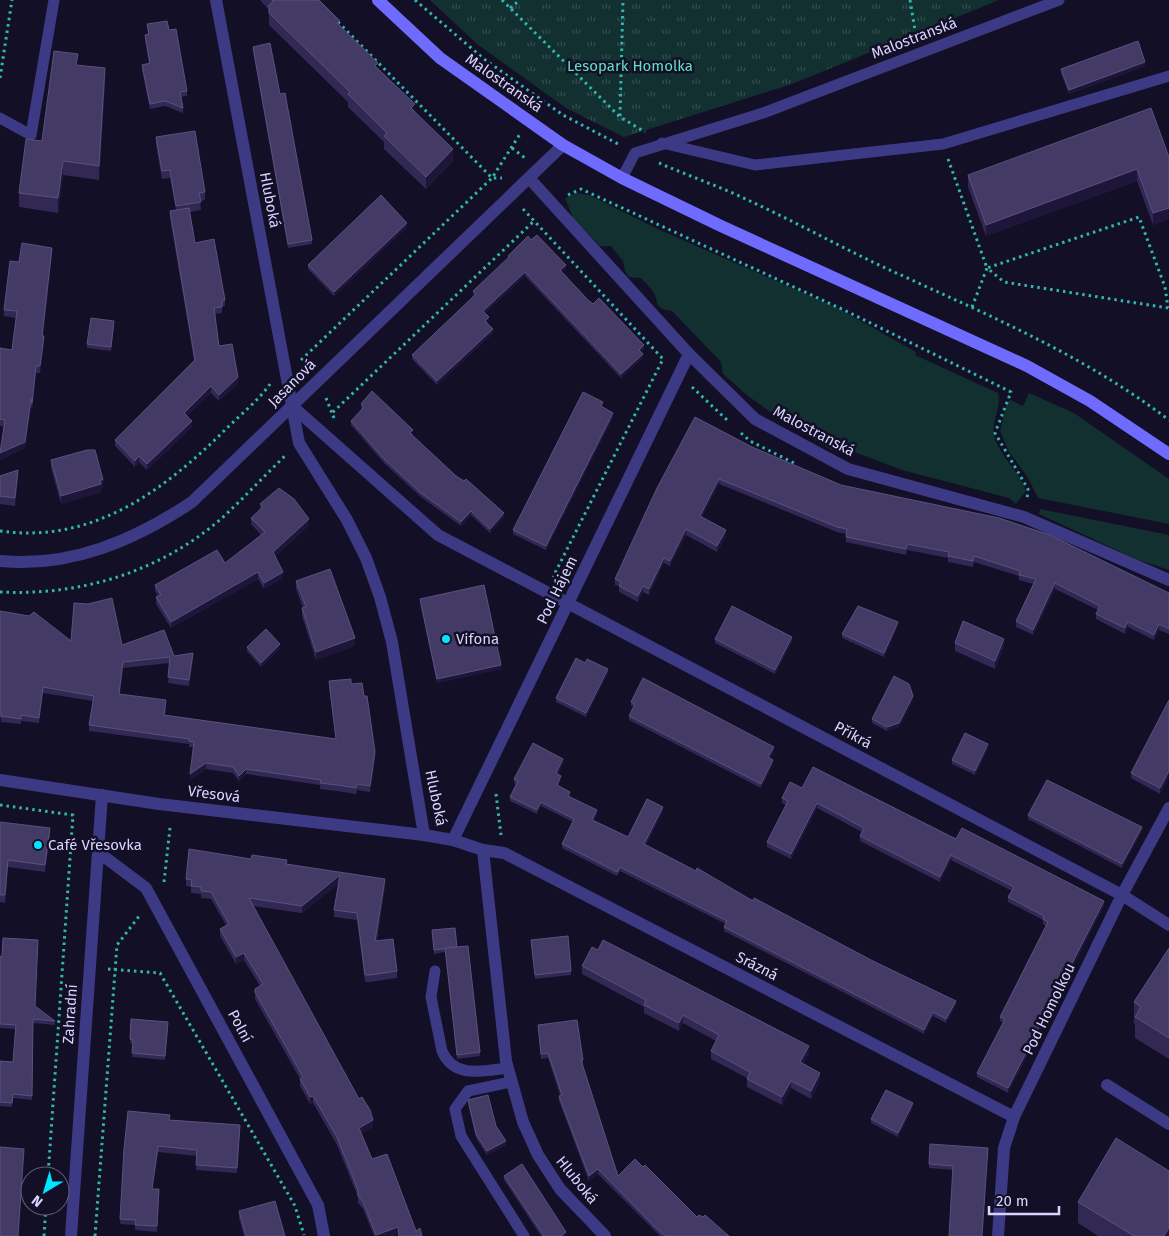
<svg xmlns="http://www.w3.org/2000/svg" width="1169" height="1236" viewBox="0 0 1169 1236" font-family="'Fira Sans',sans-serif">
	<defs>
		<pattern id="park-tufts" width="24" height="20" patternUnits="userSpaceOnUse" patternTransform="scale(1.25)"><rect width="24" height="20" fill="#12302f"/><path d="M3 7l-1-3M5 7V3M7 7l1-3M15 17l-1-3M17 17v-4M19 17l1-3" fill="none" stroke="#344d4e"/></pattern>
	</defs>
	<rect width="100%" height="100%" fill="#130f26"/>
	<!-- green -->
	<g fill="#12302f">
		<path d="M576 193 589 195 660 230 836 307 916 352 915 355 998 393C1002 406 991 422 994 436 1000 457 1019 471 1026 491L1016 504 1009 498 902 470 841 447 832 450 786 423 748 396 723 374 721 362 672 311C651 308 661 302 652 290 649 286 644 282 641 278L629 277 625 271 623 261 611 246H600L573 218 565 198Z"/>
		<polygon points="1029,393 1074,413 1169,479 1169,524 1038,498 1028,478 1008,450 1000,431 1007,402 1011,400 1023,406"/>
		<polygon points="1040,509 1169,535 1169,570 1136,559 1039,514"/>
	</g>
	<!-- park -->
	<polygon fill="url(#park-tufts)" points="430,0 999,0 792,84 624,137 566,108 477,44"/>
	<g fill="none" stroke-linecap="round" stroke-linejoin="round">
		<!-- path -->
		<g stroke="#2fb8b0" stroke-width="3" stroke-dasharray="2.5 4" stroke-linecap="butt">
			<polyline points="415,0 484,59 563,115 620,145"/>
			<polyline points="502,0 620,117 645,132"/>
			<polyline points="910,0 916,36"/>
			<polyline points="510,8 520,0"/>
			<polyline points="338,22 492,178 502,178"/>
			<polyline points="0,78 12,0"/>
			<polyline points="620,116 623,0"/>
			<polyline points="512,148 525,158"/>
			<polyline points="948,159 987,268 1139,217 1165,287 1168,308"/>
			<path d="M659 163C689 176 721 187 750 201 802 225 851 253 903 276 997 319 1086 357 1169 420"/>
			<polyline points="568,195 581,189 844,310 1011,392 995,433 1028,489 1027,499"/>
			<polyline points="523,209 663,359 553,577"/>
			<polyline points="972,307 987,268 1004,282 1168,308"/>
			<polyline points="301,360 492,178 520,134"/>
			<polyline points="692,387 727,420"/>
			<polyline points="326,398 332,413"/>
			<polyline points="334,418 332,413 534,221"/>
			<polyline points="741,433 750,441 794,463"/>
			<path d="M0 531C93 544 163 491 225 430 240 415 258 401 270 384"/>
			<path d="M0 592C81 596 160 572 222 518 244 498 265 475 287 454"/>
			<polyline points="496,794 501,835"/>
			<polyline points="0,805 73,815 48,1176"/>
			<polyline points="164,882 170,828"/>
			<polyline points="108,969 160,973 295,1206 304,1235"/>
			<polyline points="44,1236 46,1206"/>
			<polyline points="95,1236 117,945 140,915"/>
		</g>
		<!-- lane -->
		<g stroke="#3d3a85" stroke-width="11">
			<polyline points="0,118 31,135 54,0"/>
			<polyline points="662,143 755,165 943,144 1169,76"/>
			<polyline points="622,178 635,153 763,113 1059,0"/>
			<path d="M435 971 431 997 442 1051C454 1079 482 1071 508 1068"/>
			<polyline points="511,1082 468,1091 455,1109 461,1136 524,1236"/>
		</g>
		<!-- street -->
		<g stroke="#3d3a85" stroke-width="12">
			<polyline points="216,0 299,443 347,520 366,558 380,597 392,642 424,835"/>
			<polyline points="529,178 689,354 755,419 848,469 1024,517 1169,580"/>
			<polyline points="292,406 438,535 1122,895 1169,925"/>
			<path d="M0 561C71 568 135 540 192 502L563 145"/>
			<polyline points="0,780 159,804 424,835 453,840 483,850 506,1061 523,1122 538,1155 560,1189 605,1236"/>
			<polyline points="453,840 689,354"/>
			<polyline points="483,850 504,853 1014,1117"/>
			<polyline points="98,852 146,888 318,1205 324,1236"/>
			<polyline points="1107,1085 1169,1124"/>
			<polyline points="71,1236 102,795"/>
			<polyline points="998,1236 1004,1148 1014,1117 1122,895 1169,808"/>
		</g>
		<!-- secondary -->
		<polyline stroke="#6f6bff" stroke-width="12" points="378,0 440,58 563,145 622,178 721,226 1027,366 1090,401 1169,454"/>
	</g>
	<!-- wall -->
	<g fill="#312854">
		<polygon points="260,0 319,0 340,25 415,111 453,161 426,189 384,149 384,142 348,107 348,102 269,25 269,10"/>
		<polygon points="147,24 169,30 187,91 187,96 181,97 183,108 183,113 165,106 150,109 142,70 142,65 149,64 145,40 145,35 148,34"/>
		<polygon points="253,47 280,94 312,240 312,244 288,248 253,51"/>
		<polygon points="78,65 105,83 99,180 63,175 58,213 19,207 19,193"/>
		<polygon points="1145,66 1069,94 1061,73 1061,69"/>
		<polygon points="156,137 205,192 205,200 200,201 201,210 190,212 195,243 225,300 225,306 222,307 222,313 215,314 219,346 238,383 219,401 211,393 187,416 192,427 147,470 139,462 135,467 115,446 115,440 194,360 170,218 170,211 176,210 170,178 162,179 156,145"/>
		<polygon points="1169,157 1169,219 1153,225 1137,181 986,236 968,187 968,175"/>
		<polygon points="407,227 334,296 308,269 308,265"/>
		<polygon points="531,240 566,269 562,272 588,300 644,349 641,352 643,358 621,378 525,276 485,313 489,321 487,323 493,333 437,385 412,359 412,355 474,296 473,295 473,291 508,259 508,256"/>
		<polygon points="52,254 43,336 44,342 40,373 36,373 32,410 31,406 25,448 0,460 4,426 0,426 0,348 12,350 16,318 4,316 4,310 19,262"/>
		<polygon points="114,325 111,351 87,348 87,344"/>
		<polygon points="361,404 413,434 412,435 456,476 504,517 490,533 471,515 461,526 421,497 384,463 351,425 351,421 362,410 361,408"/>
		<polygon points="603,406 602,407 613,417 546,550 513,534 513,530"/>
		<polygon points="752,447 841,485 1169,593 1169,634 1159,630 1154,640 1128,627 1125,634 1096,619 1096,614 1098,610 1055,589 1033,635 1016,627 1016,621 1033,584 1019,580 1019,576 974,562 973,567 948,562 948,558 907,550 906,555 846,542 846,534 837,532 719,484 702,517 726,536 717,552 686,535 670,566 664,563 649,595 643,592 638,602 619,592 619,586 615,585 615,579"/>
		<polygon points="51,460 103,488 101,488 101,492 61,504 51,468"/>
		<polygon points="0,476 18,478 15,506 0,504"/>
		<polygon points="260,504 309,525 275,557 283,578 264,589 258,579 171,628 156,604 156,597 158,596 155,591 155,585 225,563 261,535 251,524 251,518 260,509"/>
		<polygon points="296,581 355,646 316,660 302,616 302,608 303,608 296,589"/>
		<polygon points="420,599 501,669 437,683 420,603"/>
		<polygon points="0,611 71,641 122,645 174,656 193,659 189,686 168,683 170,663 123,668 120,694 166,706 165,715 336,739 329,687 329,681 351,684 364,696 375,758 370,792 357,790 356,794 337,791 320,789 320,785 246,774 239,781 233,773 206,769 190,780 194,747 189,747 189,744 89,731 89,725 93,701 43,693 39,723 21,721 21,724 1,722 1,718 0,718"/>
		<polygon points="898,626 884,657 842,638 842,634"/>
		<polygon points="715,639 792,641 775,674 715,643"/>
		<polygon points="955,643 1004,647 995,669 955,651"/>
		<polygon points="247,647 280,648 261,667 247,651"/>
		<polygon points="585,663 608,673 586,717 556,702 556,698"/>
		<polygon points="913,700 899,727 887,731 872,723 872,719"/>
		<polygon points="631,702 774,751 770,758 773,764 761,788 629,720 629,716 634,707 631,706"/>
		<polygon points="988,748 975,775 952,764 952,760"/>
		<polygon points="563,763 558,774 561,780 558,785 570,796 570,797 597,814 594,820 628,837 663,811 646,845 956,1005 946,1023 933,1016 924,1034 724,931 724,927 726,924 620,871 617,876 562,848 562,844 573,822 541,806 537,814 510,801 510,797 516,785 514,783 514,779"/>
		<polygon points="1131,773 1169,777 1160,794 1131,778"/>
		<polygon points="802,788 956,839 1104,906 1008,1093 977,1077 977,1073 1003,1023 1000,1021 1000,1017 1046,926 1043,924 1043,920 1008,902 1008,897 1012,891 951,860 940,882 860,841 860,836 862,832 817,808 791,859 767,847 767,842 786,805 782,803 782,798"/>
		<polygon points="1028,815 1142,831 1122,868 1028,819"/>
		<polygon points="0,822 50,835 45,872 8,867 5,903 0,902"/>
		<polygon points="251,859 287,864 385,886 377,941 397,971 397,978 370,982 365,982 357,920 334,917 334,910 339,883 302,913 253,906 373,1127 361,1133 372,1159 416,1231 422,1236 398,1236 398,1234 392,1236 374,1236 363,1209 358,1203 358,1197 337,1145 313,1103 310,1104 300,1086 300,1079 255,999 255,989 260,986 244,960 236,964 220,936 220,929 226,925 211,899 201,898 201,894 191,893 191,887 186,886 186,879"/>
		<polygon points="432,934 457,947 480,1052 480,1056 457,1059 445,952 434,954"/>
		<polygon points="531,940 571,971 571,975 535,979"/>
		<polygon points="1169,948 1169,1059 1135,1038 1135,1025 1134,1024 1134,1002"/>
		<polygon points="0,956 35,1006 55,1021 55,1025 33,1023 32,1100 13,1098 12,1107 0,1106 0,1061 13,1062 15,1029 0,1028"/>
		<polygon points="582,966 809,1053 803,1064 820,1080 811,1099 791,1088 782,1105 747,1087 747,1078 711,1059 711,1051 716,1041 683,1023 679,1031 644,1013 644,1007 582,974"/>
		<polygon points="131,1019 168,1026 165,1060 132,1057 133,1044 130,1043"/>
		<polygon points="538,1025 583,1060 583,1065 582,1065 618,1176 643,1167 697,1217 729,1236 660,1236 598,1174 589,1181 559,1101 559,1096 560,1095 548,1058 541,1059"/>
		<polygon points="468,1100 496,1126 506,1145 487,1155 476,1138 468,1104"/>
		<polygon points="913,1107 898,1137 871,1123 871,1119"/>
		<polygon points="170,1120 240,1125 237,1173 196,1170 197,1156 158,1152 152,1189 159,1189 157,1232 135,1230 135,1225 120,1224 124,1149"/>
		<polygon points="988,1148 953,1170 929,1168 929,1164"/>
		<polygon points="504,1176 566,1236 541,1236 504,1180"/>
		<polygon points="1078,1202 1169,1236 1098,1236 1078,1223"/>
		<polygon points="239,1211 285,1236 244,1236 239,1218"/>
	</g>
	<!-- shaded-wall -->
	<g fill="#1d163a">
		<polygon points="1145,62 1145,66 1069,94 1069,90"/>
		<polygon points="105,68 105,83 99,180 99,166"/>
		<polygon points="453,149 453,161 426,189 426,177"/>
		<polygon points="63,161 63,175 58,213 58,198"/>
		<polygon points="1137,169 1137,181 986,236 986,225"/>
		<polygon points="1169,208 1169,219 1153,225 1153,213"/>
		<polygon points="407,223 407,227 334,296 334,292"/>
		<polygon points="52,248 52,254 42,342 42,336"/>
		<polygon points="566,265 566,269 560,274 560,270"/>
		<polygon points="525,272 525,276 483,315 483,311"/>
		<polygon points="489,317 489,321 485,325 485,321"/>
		<polygon points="493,329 493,333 437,385 437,381"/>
		<polygon points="44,336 44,342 40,373 40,366"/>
		<polygon points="644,345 644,349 639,354 639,350"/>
		<polygon points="643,354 643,358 621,378 621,374"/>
		<polygon points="36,366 36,373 32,410 32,403"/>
		<polygon points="238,377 238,383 219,401 219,395"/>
		<polygon points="211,386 211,393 184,419 184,413"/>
		<polygon points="31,399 31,406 25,448 0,460 0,453"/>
		<polygon points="613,413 613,417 546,550 546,546"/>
		<polygon points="192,421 192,427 147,470 147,464"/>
		<polygon points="139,456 139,462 135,467 135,461"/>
		<polygon points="18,470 18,478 15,506 15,498"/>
		<polygon points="719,479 719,484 700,522 700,516"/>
		<polygon points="100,480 103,480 103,488 101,488 101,492 61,504 61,496"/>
		<polygon points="471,511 471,515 461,526 461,522"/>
		<polygon points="504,513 504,517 490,533 490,529"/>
		<polygon points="309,519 309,525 273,559 273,552"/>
		<polygon points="686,529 686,535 670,566 670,561"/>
		<polygon points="726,530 726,536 717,552 717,546"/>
		<polygon points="664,558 664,563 649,595 649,589"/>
		<polygon points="258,572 258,579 171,628 171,622"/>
		<polygon points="283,572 283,578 264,589 264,583"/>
		<polygon points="1055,583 1055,589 1033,635 1033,630"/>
		<polygon points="643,586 643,592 638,602 638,596"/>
		<polygon points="898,622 898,626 884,657 884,653"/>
		<polygon points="1128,622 1128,627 1125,634 1125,628"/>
		<polygon points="1159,624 1159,630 1154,640 1154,635"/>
		<polygon points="792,637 792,641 775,674 775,670"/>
		<polygon points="355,638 355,646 316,660 316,652"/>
		<polygon points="1004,639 1004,647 995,669 995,661"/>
		<polygon points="280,644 280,648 261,667 261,663"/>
		<polygon points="193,653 193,659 189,686 189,680"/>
		<polygon points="123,662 123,668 119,700 119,694"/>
		<polygon points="501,665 501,669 437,683 437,679"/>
		<polygon points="608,669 608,673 586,717 586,713"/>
		<polygon points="43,687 43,693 39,723 39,718"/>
		<polygon points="913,696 913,700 899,727 887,731 887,727"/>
		<polygon points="988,744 988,748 975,775 975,771"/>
		<polygon points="774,747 774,751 768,761 768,757"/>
		<polygon points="375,752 375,758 370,792 370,786"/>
		<polygon points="563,759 563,763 556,777 556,773"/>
		<polygon points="773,760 773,764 761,788 761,784"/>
		<polygon points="206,763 206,769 190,780 190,774"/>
		<polygon points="246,769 246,774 239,781 239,776"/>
		<polygon points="1169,771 1169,777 1160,794 1160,788"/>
		<polygon points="561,776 561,780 557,789 557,785"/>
		<polygon points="541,802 541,806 537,814 537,810"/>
		<polygon points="817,803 817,808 791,859 791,854"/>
		<polygon points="663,807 663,811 644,848 644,844"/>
		<polygon points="597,810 597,814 592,824 592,820"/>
		<polygon points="1142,827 1142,831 1122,868 1122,864"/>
		<polygon points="50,828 50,835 45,872 45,865"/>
		<polygon points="951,855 951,860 940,882 940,877"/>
		<polygon points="8,860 8,867 5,903 5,895"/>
		<polygon points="340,875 340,882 302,913 302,906"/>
		<polygon points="385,879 385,886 375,948 375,941"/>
		<polygon points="1104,901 1104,906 1008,1093 1008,1088"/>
		<polygon points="244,953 244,960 236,964 236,957"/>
		<polygon points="956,1001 956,1005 946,1023 946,1019"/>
		<polygon points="933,1012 933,1016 924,1034 924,1030"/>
		<polygon points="683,1015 683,1023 679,1031 679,1023"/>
		<polygon points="809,1046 809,1053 800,1070 800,1062"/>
		<polygon points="820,1073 820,1080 811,1099 811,1091"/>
		<polygon points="791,1081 791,1088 782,1105 782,1097"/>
		<polygon points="313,1096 313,1103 310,1104 310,1097"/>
		<polygon points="913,1103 913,1107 898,1137 898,1133"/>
		<polygon points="373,1120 373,1127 359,1135 359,1128"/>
		<polygon points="506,1141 506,1145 487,1155 487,1151"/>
		<polygon points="158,1146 158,1152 152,1194 152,1189"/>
		<polygon points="598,1169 598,1174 589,1181 589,1176"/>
		<polygon points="398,1227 398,1234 392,1236 376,1236 376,1235"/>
		<polygon points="1169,1228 1169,1236 1164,1236"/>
		<polygon points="566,1232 566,1236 561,1236"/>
	</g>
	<!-- building -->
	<g fill="#433a66" stroke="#5a527e">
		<polygon points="272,0 319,0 340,21 337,23 378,63 375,66 415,104 411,108 453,149 426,177 384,136 387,133 348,94 350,92 269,13 269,5 273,2"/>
		<polygon points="167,21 169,30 176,29 187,91 180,92 183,108 165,101 150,104 142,65 150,63 145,35 149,34 147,24"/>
		<polygon points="1138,41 1145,62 1069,90 1061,69"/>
		<polygon points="270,43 280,94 285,93 312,240 288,244 253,47"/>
		<polygon points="54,51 78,54 76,65 105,68 99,166 63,161 58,198 19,193 26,139 42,141"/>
		<polygon points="1151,108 1169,157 1169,208 1153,213 1137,169 986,225 968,175"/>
		<polygon points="195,131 205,192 199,193 201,202 176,206 170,170 162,171 156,137"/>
		<polygon points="381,195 407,223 334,292 308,265"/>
		<polygon points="189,208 195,243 214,239 225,300 222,301 222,307 214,308 219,346 232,344 238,377 219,395 211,386 184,413 192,421 147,464 139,456 135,461 115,440 195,360 170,211"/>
		<polygon points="537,235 566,265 560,270 588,300 593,304 599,298 644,345 639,350 643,354 621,374 525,272 483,311 489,317 485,321 493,329 437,381 412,355 476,294 473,291 509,257 508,256 528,236 531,240"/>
		<polygon points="22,243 52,248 42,336 44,336 40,366 36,366 32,403 31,399 25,442 0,453 5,420 0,419 0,348 12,350 17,311 4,310 10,261 19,262"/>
		<polygon points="91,318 114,321 111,347 87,344"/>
		<polygon points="372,391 413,430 410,433 456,476 464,481 466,479 504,513 490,529 471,511 461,522 421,493 384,459 351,421 364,407 361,404"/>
		<polygon points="583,392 603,402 601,406 613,413 546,546 513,530"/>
		<polygon points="695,417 752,447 841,485 999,518 1050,535 1169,593 1169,629 1159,624 1154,635 1128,622 1125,628 1096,614 1100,606 1055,583 1033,630 1016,621 1036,579 1019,575 1020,571 974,556 973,561 948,556 949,552 907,544 906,549 846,537 847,529 837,527 719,479 700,516 726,530 717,546 686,529 670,561 664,558 649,589 643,586 638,596 619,586 621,582 615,579 657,488"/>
		<polygon points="87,450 95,450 103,480 100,480 101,484 61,496 51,460"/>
		<polygon points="18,470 15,498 0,496 0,476"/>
		<polygon points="279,488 294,499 309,519 273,552 283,572 264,583 258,572 171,622 156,597 161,595 155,585 217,550 225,563 265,532 251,518 263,507 260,504"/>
		<polygon points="330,569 355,638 316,652 302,608 306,607 296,581"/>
		<polygon points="484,585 501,665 437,679 420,599"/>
		<polygon points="112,598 122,645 164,630 174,656 193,653 189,680 168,677 170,657 123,662 119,694 166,700 164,715 336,739 329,681 351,679 351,684 362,683 364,696 367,696 375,752 370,786 357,784 356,788 337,785 320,783 321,780 246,769 239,776 233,767 206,763 190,774 194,742 189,741 189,739 89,725 94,696 43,687 39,718 21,715 21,719 1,716 1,712 0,712 0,611 29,616 34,612 71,641 74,603 88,604"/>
		<polygon points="732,606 792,637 775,670 715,639"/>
		<polygon points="858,606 898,622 884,653 842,634"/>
		<polygon points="963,621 1004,639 995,661 955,643"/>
		<polygon points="266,629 280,644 261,663 247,647"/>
		<polygon points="576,658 585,663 587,659 608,669 586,713 556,698"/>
		<polygon points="894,676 909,684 913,696 899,723 887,727 872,719"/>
		<polygon points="643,678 774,747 768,757 773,760 761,784 629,716 635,704 631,702"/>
		<polygon points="1169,700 1169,771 1160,788 1131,773"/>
		<polygon points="965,733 988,744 975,771 952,760"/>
		<polygon points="533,743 563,759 556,773 561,776 557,785 570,792 568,796 597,810 592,820 628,837 647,799 663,807 644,844 696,871 697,868 753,901 754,898 873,961 956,1001 946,1019 933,1012 924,1030 724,927 727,921 620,867 617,872 562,844 574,819 541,802 537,810 510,797 518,781 514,779"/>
		<polygon points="813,767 956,839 962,828 1104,901 1008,1088 977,1073 1005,1019 1000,1017 1048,922 1043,919 1044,916 1008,897 1014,887 951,855 940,877 860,836 864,828 817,803 791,854 767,842 788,801 782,798 790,782 802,788"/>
		<polygon points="1047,780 1142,827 1122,864 1028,815"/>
		<polygon points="0,822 50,828 45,865 8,860 5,895 0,895"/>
		<polygon points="189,849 251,859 252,855 287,860 286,864 385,879 375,941 393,939 397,971 370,975 365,975 357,913 334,910 340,875 302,906 249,898 359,1099 362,1097 370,1110 373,1120 359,1128 372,1159 387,1154 416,1231 420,1228 422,1236 399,1236 398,1227 376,1235 363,1202 358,1196 358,1190 337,1137 313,1096 310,1097 300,1079 303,1077 255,992 255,989 263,984 244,953 236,957 220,929 229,924 211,892 201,891 201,887 191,886 192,880 186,879"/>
		<polygon points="455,928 457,947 434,950 432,930"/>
		<polygon points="568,936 571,971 535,975 531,940"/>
		<polygon points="3,938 38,940 35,1006 55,1021 33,1019 32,1096 13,1094 12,1103 0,1102 0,1061 13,1062 16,1025 0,1024 0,956 2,957"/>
		<polygon points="603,940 809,1046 800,1062 820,1073 811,1091 791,1081 782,1097 747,1079 750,1072 711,1051 719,1035 683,1015 679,1023 644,1005 646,1000 582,966 592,947 598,950"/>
		<polygon points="468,946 480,1052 457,1055 445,948"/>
		<polygon points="1169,948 1169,1038 1135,1017 1141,1007 1134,1002"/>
		<polygon points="131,1019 168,1022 165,1056 132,1053 133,1040 130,1039"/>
		<polygon points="577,1020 583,1060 581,1060 618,1176 635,1159 643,1167 645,1165 697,1217 699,1215 703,1217 705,1215 729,1236 665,1236 654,1226 598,1169 589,1176 559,1096 562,1095 548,1053 541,1054 538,1025"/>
		<polygon points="886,1090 913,1103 898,1133 871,1119"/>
		<polygon points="488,1095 496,1126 506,1141 487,1151 476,1134 468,1100"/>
		<polygon points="128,1111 170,1115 169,1120 240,1125 237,1168 196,1165 197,1150 158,1146 152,1189 159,1189 157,1226 135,1225 136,1220 120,1219 124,1149"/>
		<polygon points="1116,1138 1169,1171 1169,1228 1164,1236 1134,1236 1078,1202"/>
		<polygon points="930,1144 988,1148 982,1236 949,1236 953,1166 929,1164"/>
		<polygon points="0,1147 24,1149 18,1236 0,1236"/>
		<polygon points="522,1164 566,1232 561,1236 544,1236 504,1176"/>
		<polygon points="275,1201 285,1236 246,1236 239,1211"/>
	</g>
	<!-- markers -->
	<g fill="#00e5ff" stroke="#130f26" stroke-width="2">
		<circle cx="446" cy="639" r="5"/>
		<circle cx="38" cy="845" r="5"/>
	</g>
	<g text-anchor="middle" stroke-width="5" stroke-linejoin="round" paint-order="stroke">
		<!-- street labels -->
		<g font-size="15" fill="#d9d4ff" stroke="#130f26">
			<text transform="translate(914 38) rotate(-21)" y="5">Malostranská</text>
			<text transform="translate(504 83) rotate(35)" y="5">Malostranská</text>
			<text transform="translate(270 200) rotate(79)" y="5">Hluboká</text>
			<text transform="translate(292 383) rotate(-45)" y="5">Jasanová</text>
			<text transform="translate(814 431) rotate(28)" y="5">Malostranská</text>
			<text transform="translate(557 590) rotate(-64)" y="5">Pod Hájem</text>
			<text transform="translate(853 735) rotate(28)" y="5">Příkrá</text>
			<text transform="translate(214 794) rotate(7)" y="5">Vřesová</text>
			<text transform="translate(436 798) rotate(78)" y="5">Hluboká</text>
			<text transform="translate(757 966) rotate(27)" y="5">Srázná</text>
			<text transform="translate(1049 1009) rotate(-64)" y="5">Pod Homolkou</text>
			<text transform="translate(70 1014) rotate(-86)" y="5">Zahradní</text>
			<text transform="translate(240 1026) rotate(62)" y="5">Polní</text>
			<text transform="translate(577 1180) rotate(51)" y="5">Hluboká</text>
		</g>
		<!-- park labels -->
		<g font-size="15" fill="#5fe0c0" stroke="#130f26">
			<text x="630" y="71">Lesopark Homolka</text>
		</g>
		<!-- poi labels -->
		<g font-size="15" fill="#d9d4ff" stroke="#130f26" text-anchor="start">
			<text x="456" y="644">Vifona</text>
			<text x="48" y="850">Café Vřesovka</text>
		</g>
	</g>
	<!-- north arrow -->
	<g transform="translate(45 1191) rotate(218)"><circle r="24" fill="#130f26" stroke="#625e7d"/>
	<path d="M0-4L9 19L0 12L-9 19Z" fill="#00e5ff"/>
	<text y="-8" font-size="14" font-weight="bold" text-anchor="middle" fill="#d9d4ff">N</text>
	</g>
	<!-- scale -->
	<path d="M989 1206v8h70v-8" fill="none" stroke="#d9d4ff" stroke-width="2.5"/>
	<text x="996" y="1206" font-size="15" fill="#d9d4ff" stroke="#130f26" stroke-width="4" paint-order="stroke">20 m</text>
</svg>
